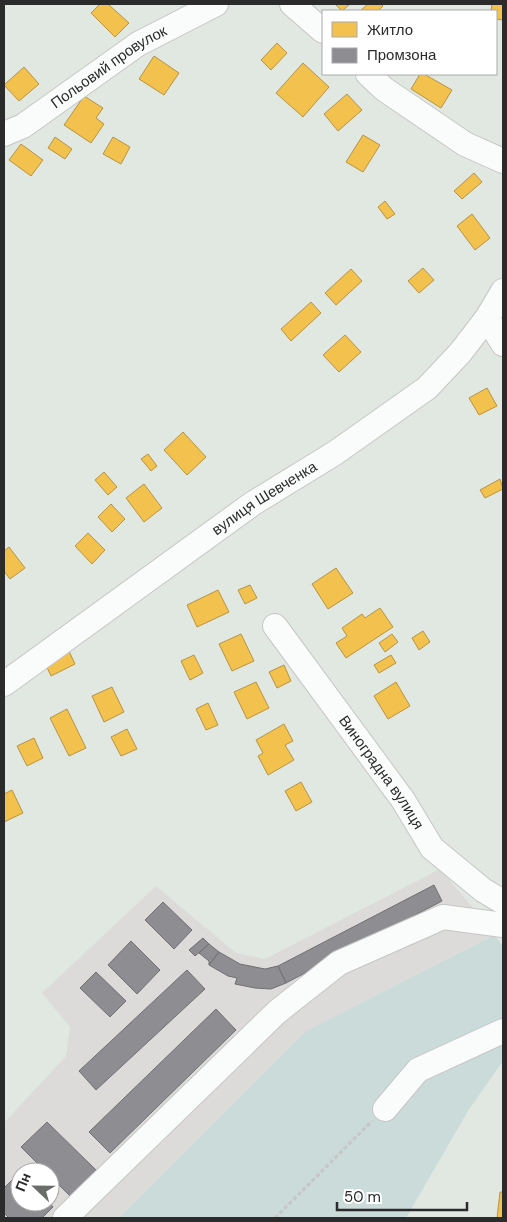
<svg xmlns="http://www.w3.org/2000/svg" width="507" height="1222" viewBox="0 0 507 1222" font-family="'DM Sans',sans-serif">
	<rect width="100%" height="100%" fill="#e1e8e2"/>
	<!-- industrial -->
	<path fill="#dcdbd9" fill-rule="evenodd" d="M440 869 495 934 306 1031 119 1218H4V1123L66 1056 70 1027 42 993 156 886 236 953 265 959ZM20 1172H50V1202H20Z"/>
	<!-- cemetery -->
	<polygon fill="#cadbda" points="494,935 503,946 503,1061 468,1111 406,1218 119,1218 306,1031"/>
	<!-- homes -->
	<g fill="#f2c14e" stroke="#b69444">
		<polygon points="100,4 108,4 129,23 115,37 91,13"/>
		<polygon points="335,4 350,4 342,11"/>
		<polygon points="368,4 381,4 383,6 378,11 360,11"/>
		<polygon points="492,4 503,4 503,20 496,19 496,11 491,11"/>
		<polygon points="277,43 287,53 271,70 261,60"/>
		<polygon points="154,56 179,73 164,95 139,79"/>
		<polygon points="303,63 329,87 303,117 276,93"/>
		<polygon points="24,67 39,84 19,101 4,85"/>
		<polygon points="420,74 424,74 452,90 441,108 411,89"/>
		<polygon points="347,94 362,110 338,131 324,114"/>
		<polygon points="84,96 103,108 96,118 104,124 91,143 64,125"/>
		<polygon points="363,135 380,145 363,172 346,162"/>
		<polygon points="55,137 72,149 65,159 48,148"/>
		<polygon points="113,137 130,147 121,164 103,154"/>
		<polygon points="21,144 43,160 31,176 9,160"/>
		<polygon points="474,173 482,182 462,199 454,191"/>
		<polygon points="385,201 395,214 387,219 378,207"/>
		<polygon points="472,214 490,238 475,250 457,226"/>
		<polygon points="423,268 434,280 419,293 408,281"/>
		<polygon points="351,269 362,281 336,305 325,293"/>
		<polygon points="311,302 321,313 291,341 281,329"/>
		<polygon points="345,335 361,352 339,372 323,355"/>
		<polygon points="487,388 497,406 479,415 469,398"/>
		<polygon points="183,432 206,457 187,475 164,450"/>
		<polygon points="148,454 157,466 151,471 141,459"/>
		<polygon points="104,472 117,487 108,495 95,480"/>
		<polygon points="500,479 503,489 485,498 480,490"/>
		<polygon points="144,484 162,508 144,522 126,498"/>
		<polygon points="111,504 125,519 112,532 98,517"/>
		<polygon points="88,533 105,550 92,564 75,546"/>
		<polygon points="9,547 25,568 10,579 4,571 4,551"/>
		<polygon points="336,568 353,593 328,609 312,584"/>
		<polygon points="250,585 257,598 245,604 238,590"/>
		<polygon points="218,590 229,612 197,627 187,605"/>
		<polygon points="380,608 393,627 346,658 336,643 347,636 342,628 362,614 365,618"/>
		<polygon points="423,631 430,642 419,650 412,638"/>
		<polygon points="241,634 254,661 232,671 219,644"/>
		<polygon points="392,634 398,642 385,652 379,643"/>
		<polygon points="68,649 75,664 51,676 44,661"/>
		<polygon points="194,655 203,673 190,680 181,661"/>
		<polygon points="391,655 396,663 379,673 374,665"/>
		<polygon points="284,665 291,681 277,688 269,672"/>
		<polygon points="256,682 269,708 247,719 234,692"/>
		<polygon points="396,682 410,706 388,719 374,696"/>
		<polygon points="112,687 124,712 104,722 92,696"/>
		<polygon points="208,703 218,725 206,730 196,709"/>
		<polygon points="67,709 86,748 69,756 50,718"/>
		<polygon points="284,724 293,741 285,745 294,760 268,775 258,756 263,753 256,740"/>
		<polygon points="127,729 137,749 121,756 111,737"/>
		<polygon points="34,738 43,758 27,766 17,746"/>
		<polygon points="301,782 312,802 296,811 285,791"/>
		<polygon points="12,790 23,813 4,822 4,794"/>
		<polygon points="500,1192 503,1192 503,1218 497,1218"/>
	</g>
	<!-- industry -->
	<g fill="#8d8d92" stroke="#707073">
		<polygon points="434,885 442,901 286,983 278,966"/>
		<polygon points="163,902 192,930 174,949 145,920"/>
		<polygon points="203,938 209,944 195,956 189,950"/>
		<polygon points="131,941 160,970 137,994 108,965"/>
		<polygon points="209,944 219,952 209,965 209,961 199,953"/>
		<polygon points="219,952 240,964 265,969 278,966 286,983 271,989 255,988 235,984 237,978 228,976 209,965"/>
		<polygon points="187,970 205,989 96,1090 79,1071"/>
		<polygon points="96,972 126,1001 110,1017 80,988"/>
		<polygon points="216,1009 236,1030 110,1153 89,1132"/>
		<polygon points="47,1122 96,1170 70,1196 50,1176 50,1172 46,1172 21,1147"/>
		<polygon points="19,1173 20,1202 49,1202 53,1207 42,1218 9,1218 4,1213 4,1188"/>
	</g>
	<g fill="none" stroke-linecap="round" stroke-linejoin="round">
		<!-- minor casing -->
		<g stroke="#c6c6c5" stroke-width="26">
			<g id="minor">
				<polyline points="292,4 323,31"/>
				<polyline points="368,74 384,89 465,144 503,161"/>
				<path id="s1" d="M4 134 23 126 138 44 216 4"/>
				<polyline points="487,318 503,344"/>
				<path id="s2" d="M275 626 403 800 432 848 483 890 503 902"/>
				<path id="s3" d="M4 684 252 504 335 453 427 388 460 353 487 318 503 291"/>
				<polyline points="385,1109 418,1070 503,1031"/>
				<polyline points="65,1218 277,1012 339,963 443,917 503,925"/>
			</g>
		</g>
		<!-- path -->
		<polyline stroke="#c6c6c6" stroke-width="3" stroke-dasharray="4 2.5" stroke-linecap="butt" points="275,1218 372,1121"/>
		<!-- minor -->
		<use href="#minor" stroke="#fafcfb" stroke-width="24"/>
	</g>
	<g text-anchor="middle" stroke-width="5" stroke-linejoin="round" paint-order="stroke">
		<!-- street labels -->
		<g font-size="15" fill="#2b2b2b" stroke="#fff">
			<text dy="5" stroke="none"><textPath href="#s1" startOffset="125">Польовий провулок</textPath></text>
			<text dy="5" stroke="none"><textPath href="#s3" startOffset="320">вулиця Шевченка</textPath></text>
			<text dy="5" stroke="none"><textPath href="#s2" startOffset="181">Виноградна вулиця</textPath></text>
		</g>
	</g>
	<!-- border -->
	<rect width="507" height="1222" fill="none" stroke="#2b2b2b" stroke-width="10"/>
	<!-- legend -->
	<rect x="322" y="10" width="175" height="65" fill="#ffffff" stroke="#aaaaaa"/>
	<rect x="332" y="22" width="25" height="15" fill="#f2c14e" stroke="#aaaaaa"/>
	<text x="367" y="35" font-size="15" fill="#2b2b2b">Житло</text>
	<rect x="332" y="48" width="25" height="15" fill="#8d8d92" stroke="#aaaaaa"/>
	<text x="367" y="60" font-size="15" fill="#2b2b2b">Промзона</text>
	<!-- north arrow -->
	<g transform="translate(35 1187) rotate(292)"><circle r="24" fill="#ffffff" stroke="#aaaaaa"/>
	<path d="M0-4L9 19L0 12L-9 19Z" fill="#6b6d6b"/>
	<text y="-8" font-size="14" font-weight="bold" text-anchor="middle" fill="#2b2b2b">Пн</text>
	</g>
	<!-- scale -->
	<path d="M337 1202v8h130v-8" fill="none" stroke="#2b2b2b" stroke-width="2.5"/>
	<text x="344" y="1202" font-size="15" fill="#2b2b2b" stroke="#ffffff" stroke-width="4" paint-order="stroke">50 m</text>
</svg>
